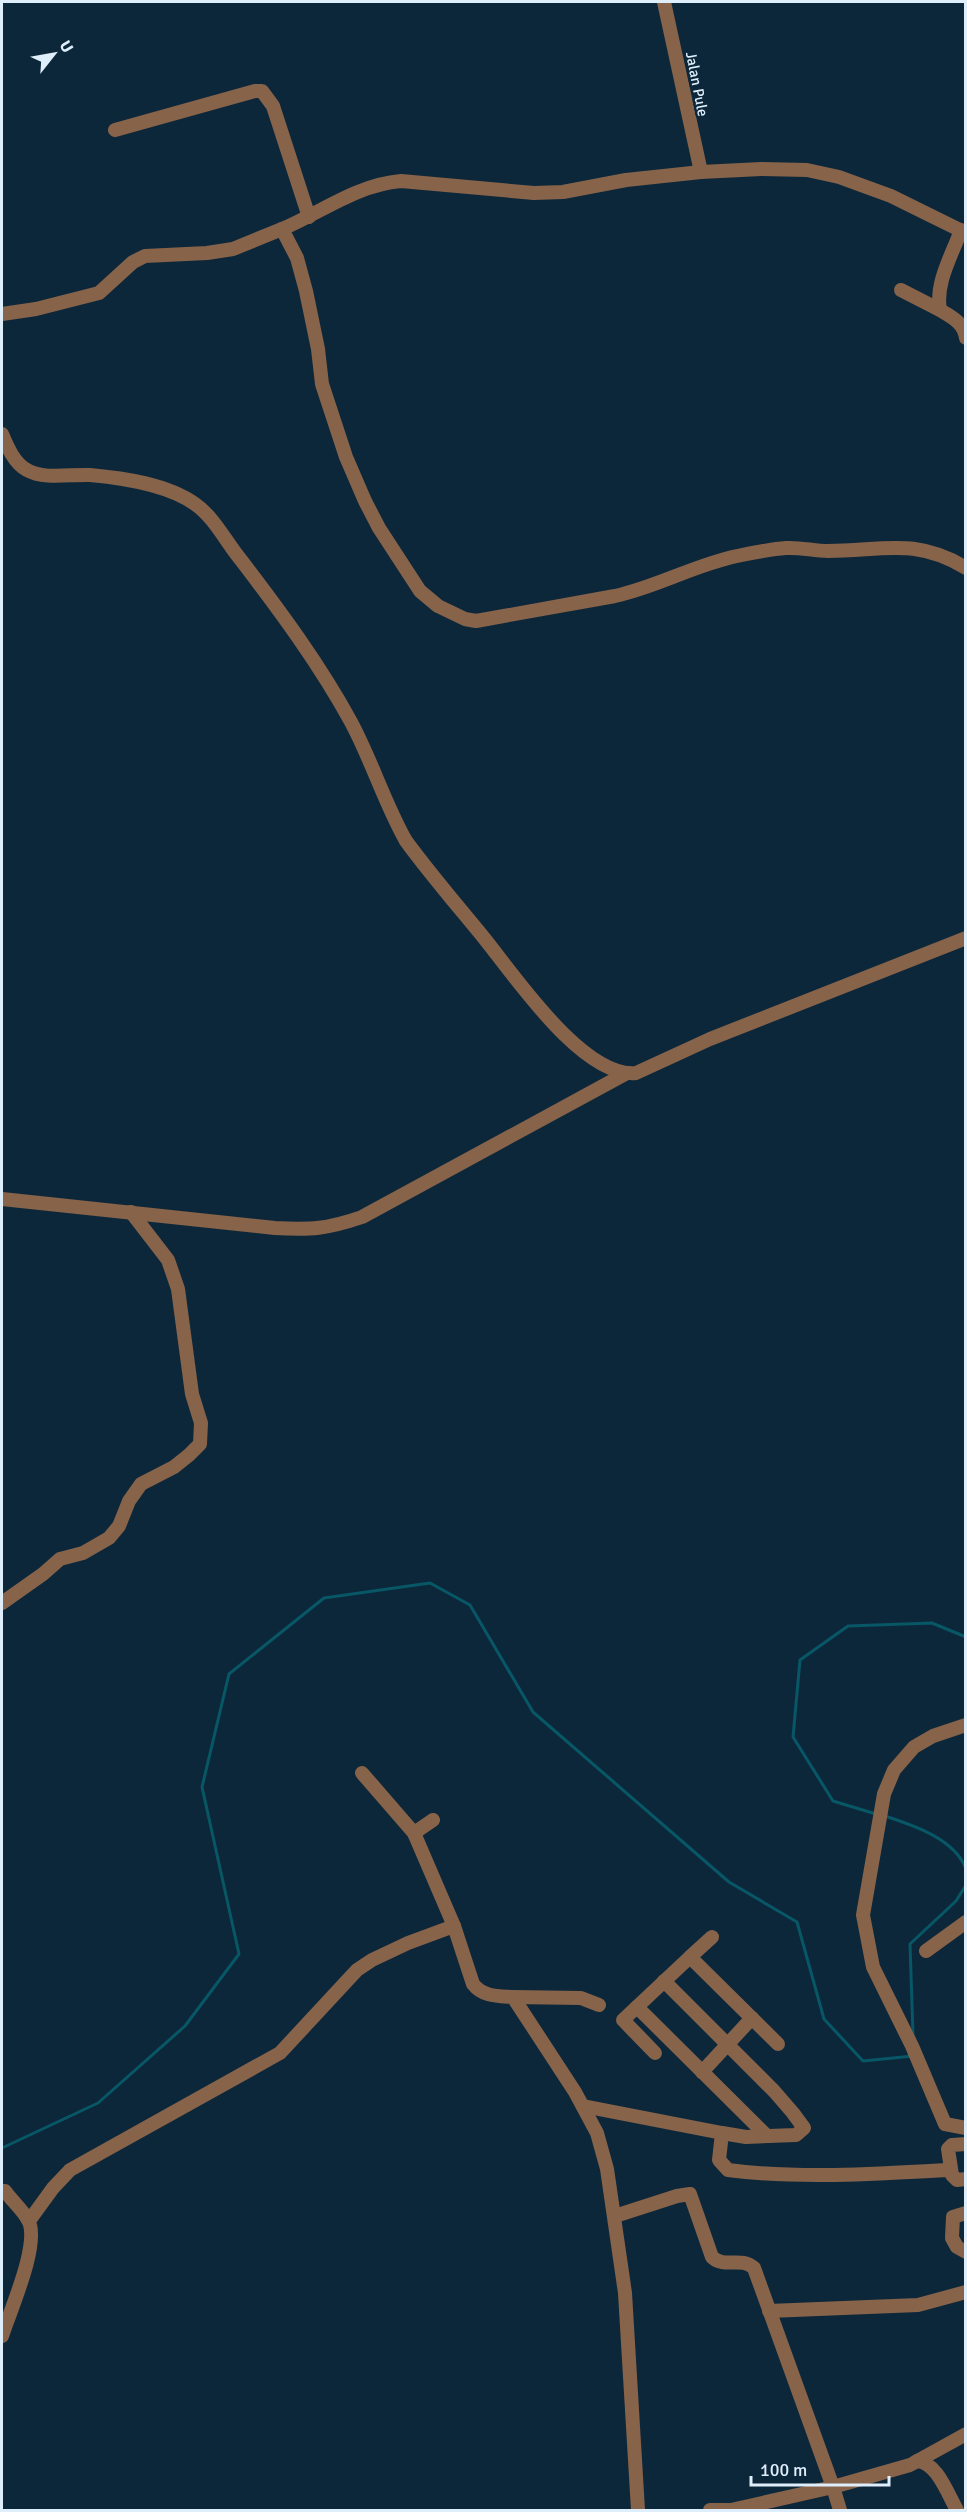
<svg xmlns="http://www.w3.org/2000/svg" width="967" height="2512" viewBox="0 0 967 2512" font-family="Signika,sans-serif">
	<rect width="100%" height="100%" fill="#0d273a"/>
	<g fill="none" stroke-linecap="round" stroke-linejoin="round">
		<!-- stream -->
		<g stroke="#075766" stroke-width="3">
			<polyline points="876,1814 833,1801 793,1737 800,1660 848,1626 932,1623 966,1637"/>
			<path d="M885 1816C913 1825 955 1839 966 1869"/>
			<polyline points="913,2035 910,1944 956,1901 966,1885"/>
			<polyline points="2,2148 98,2103 185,2026 239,1954 202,1787 229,1674 324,1598 430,1583 470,1605 533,1712 729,1882 797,1922 824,2019 863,2061 913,2056"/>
		</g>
		<!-- minor -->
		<g stroke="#87634a" stroke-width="14">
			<polyline points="664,2 701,172"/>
			<polyline points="115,130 255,91 262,91 273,106 309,217"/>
			<path d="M282 229C322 212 356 185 401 181L534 193 563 192 626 180 701 172 761 169 807 170 839 177 891 196 966 233"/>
			<path d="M961 230C952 255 935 283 940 310 952 317 964 323 966 338"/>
			<polyline points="901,290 940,310"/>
			<path d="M2 314 36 309 99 293 133 262 145 256 207 253 233 249 282 229 297 258 306 291 318 349 322 384 346 457 365 501 379 528 420 591 438 606 465 619 476 621 615 596C657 587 694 565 737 556 752 553 771 549 786 548 800 547 814 551 828 551 882 551 916 537 966 568"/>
			<path d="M2 434C7 446 14 463 27 470 44 480 71 474 90 475 123 478 167 484 195 504 214 517 226 542 241 560 280 611 320 665 351 722 372 761 384 802 406 841 431 875 457 905 484 938 514 975 583 1078 636 1073L710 1039 966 938"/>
			<path d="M2 1199 275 1228C311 1230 327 1229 362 1217L625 1074"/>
			<polyline points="2,1603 43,1574 60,1559 83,1553 109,1538 119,1526 129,1501 141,1484 174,1467 189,1455 200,1444 201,1423 192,1394 178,1289 168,1260 131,1212"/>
			<polyline points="966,1725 933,1736 914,1747 894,1770 884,1794 863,1915 873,1967 912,2046 945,2124 966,2128"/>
			<polyline points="362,1773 414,1833 454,1926"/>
			<polyline points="414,1833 433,1820"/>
			<polyline points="926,1951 966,1922"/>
			<polyline points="690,1957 712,1937"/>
			<polyline points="664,1981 774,2091 793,2113 804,2128 796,2135 746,2137 722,2133"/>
			<polyline points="513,1997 581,1998 599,2005"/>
			<polyline points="637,2007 767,2136"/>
			<polyline points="655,2053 623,2020 690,1957 778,2044"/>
			<polyline points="702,2072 752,2018"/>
			<path d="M583 2106 722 2133 719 2160 728 2170C797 2179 878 2174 947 2170"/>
			<polyline points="966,2144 952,2145 948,2149 952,2175 957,2180 966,2179"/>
			<path d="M2 2191H5C12 2201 23 2210 28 2220 41 2242 10 2311 2 2336"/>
			<polyline points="966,2213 953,2217 952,2238 957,2247 966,2252"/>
			<path d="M615 2216 677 2196 690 2194 712 2257C725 2269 741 2256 754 2268L833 2487 840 2510"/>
			<path d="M29 2221 53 2188 70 2170 280 2053 357 1970 372 1960 408 1943 454 1926 473 1984C483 1997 498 1996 513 1997L575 2092 597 2133 607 2169 625 2293 638 2510"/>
			<polyline points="769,2311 918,2305 966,2292"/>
			<path d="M917 2461C937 2462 948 2495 957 2510"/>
			<polyline points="710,2510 731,2510"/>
			<polyline points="731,2510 833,2487 910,2465 966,2434"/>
		</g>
	</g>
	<g text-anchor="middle" stroke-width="5" stroke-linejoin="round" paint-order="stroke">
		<!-- street labels -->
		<g font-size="15" fill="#dfeefb" stroke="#0d273a">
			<text transform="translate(697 84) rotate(79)" y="5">Jalan Pule</text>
		</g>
	</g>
	<!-- border -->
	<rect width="967" height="2512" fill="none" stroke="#dfeefb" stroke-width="6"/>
	<!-- north arrow -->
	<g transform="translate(54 54) rotate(59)" stroke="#0d273a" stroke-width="4.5" paint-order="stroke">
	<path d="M0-4.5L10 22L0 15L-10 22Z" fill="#dfeefb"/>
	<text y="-9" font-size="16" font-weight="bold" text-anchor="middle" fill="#dfeefb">U</text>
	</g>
	<!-- scale -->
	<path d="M751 2476v9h138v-9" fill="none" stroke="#dfeefb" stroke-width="3"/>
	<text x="760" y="2476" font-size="18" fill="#dfeefb" stroke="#0d273a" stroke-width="4.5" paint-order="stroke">100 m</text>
</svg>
